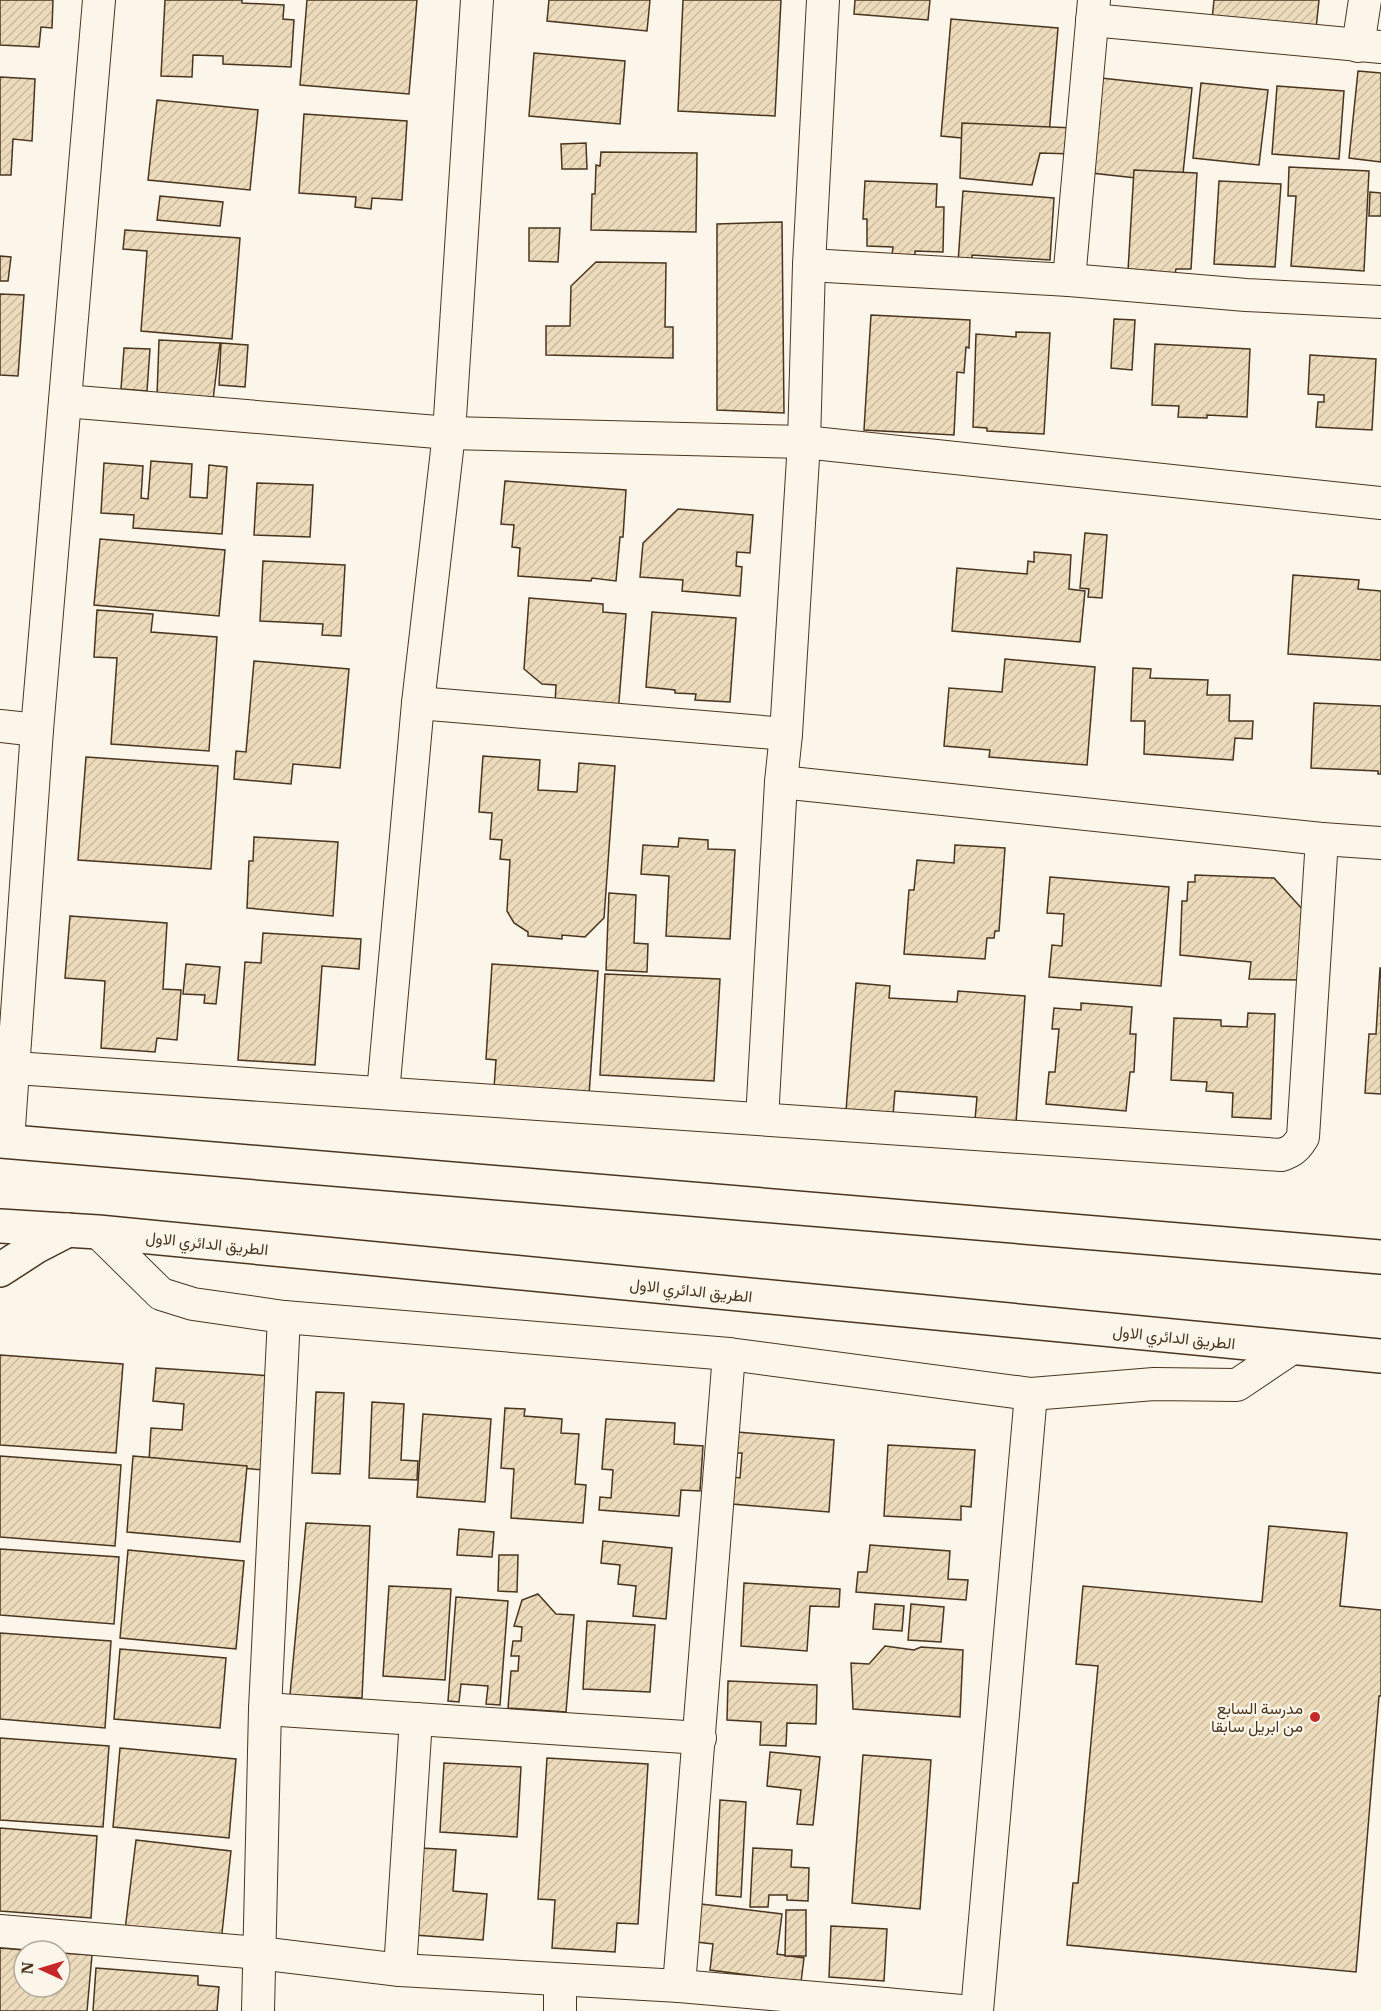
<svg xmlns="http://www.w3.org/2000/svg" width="1381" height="2011" viewBox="0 0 1381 2011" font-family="'IBM Plex Serif',Vazirmatn,serif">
	<defs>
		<pattern id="building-hatch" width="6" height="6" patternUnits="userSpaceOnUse" patternTransform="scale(1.5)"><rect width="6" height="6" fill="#ecdcbc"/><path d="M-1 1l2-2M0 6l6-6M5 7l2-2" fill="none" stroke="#ccbda1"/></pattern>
	</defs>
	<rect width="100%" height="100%" fill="#fbf6e9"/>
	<!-- building -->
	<g fill="url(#building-hatch)" stroke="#4a3520" stroke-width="1.5">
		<polygon points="0,0 53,0 52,28 41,27 39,47 0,45"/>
		<polygon points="165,0 242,0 242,3 284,5 283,19 294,20 291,67 223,64 223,56 193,55 192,77 161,76"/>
		<polygon points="307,0 417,0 409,94 300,85"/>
		<polygon points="549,0 650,0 647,31 547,21"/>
		<polygon points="683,0 781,0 775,116 678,111"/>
		<polygon points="855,0 930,0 928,20 854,14"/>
		<polygon points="1214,0 1319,0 1316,29 1212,20"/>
		<polygon points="951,19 1058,28 1048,146 941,136"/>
		<polygon points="534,53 625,61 620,124 529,116"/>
		<polygon points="1358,71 1381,73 1381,162 1349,158"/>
		<polygon points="0,77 35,79 32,141 13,139 11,175 0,175"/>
		<polygon points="1101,78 1192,88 1182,183 1091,173"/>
		<polygon points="1201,83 1268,90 1259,165 1193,158"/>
		<polygon points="1277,86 1344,91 1339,159 1272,154"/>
		<polygon points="157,100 258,110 250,190 148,180"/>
		<polygon points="304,114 407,121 402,200 372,198 371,209 355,207 356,197 299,193"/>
		<polygon points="962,123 1074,128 1073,154 1040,153 1032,185 960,178"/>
		<polygon points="586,143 587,169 562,169 561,144"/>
		<polygon points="601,152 697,153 696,232 591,230 592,194 595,194 596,165 600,166"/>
		<polygon points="1289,167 1369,171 1364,271 1291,266 1296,196 1288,196"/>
		<polygon points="1134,170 1197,173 1191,269 1176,269 1175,274 1159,273 1151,270 1147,273 1128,271"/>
		<polygon points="865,181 937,184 936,207 944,207 943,252 915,251 915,257 892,255 893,247 867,246 867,219 863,219"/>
		<polygon points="1219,181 1281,184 1275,267 1214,264"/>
		<polygon points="963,191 1054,198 1050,260 972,255 972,263 958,263"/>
		<polygon points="1370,192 1381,193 1381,216 1369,216"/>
		<polygon points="160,196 223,202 220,226 157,220"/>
		<polygon points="782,222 784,413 717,410 717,224"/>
		<polygon points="529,228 560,228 558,262 529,261"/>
		<polygon points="125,230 240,238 232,339 141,331 147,251 123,249"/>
		<polygon points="0,256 11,257 8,281 0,281"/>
		<polygon points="596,262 666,263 665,327 673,327 673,358 546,355 546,326 570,326 571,286"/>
		<polygon points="0,294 24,295 18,376 0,375"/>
		<polygon points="871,315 970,320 969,348 966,347 964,373 957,372 954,435 864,430"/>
		<polygon points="1114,319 1135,320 1132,370 1111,368"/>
		<polygon points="1016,332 1050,333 1044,434 987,431 987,428 973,427 976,334 1016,337"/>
		<polygon points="159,340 220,343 213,400 157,396"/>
		<polygon points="221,343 248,345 245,387 219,385"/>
		<polygon points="1155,344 1250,349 1247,417 1207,415 1207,418 1178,417 1179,406 1152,405"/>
		<polygon points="124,348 150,349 147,391 121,389"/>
		<polygon points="1310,355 1376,359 1372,430 1316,427 1318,402 1324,402 1324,395 1308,394"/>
		<polygon points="151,461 192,464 190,497 207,498 209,465 227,467 222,534 133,528 134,515 101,513 104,463 143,466 141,498 148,499"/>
		<polygon points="505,481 626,490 623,537 620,537 616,581 592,578 591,581 518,576 520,548 512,547 514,525 501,524"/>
		<polygon points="257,483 313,485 310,537 254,535"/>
		<polygon points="678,509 753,515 750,553 737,552 736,566 742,567 740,596 682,591 683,580 640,577 643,543"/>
		<polygon points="1085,533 1107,535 1102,598 1088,597 1089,589 1080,588"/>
		<polygon points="100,539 225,550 219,616 94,605"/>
		<polygon points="1034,552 1071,555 1069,589 1085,591 1080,642 952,631 957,568 1027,574 1028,561 1034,562"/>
		<polygon points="263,561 345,565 341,636 322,635 323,624 260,621"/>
		<polygon points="1293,575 1359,580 1358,589 1381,591 1381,660 1288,654"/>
		<polygon points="529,598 603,604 603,612 626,614 618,714 555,704 556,685 542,684 524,669"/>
		<polygon points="97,610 153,614 151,632 217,637 209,751 111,744 117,658 94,657"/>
		<polygon points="652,612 736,618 730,702 695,700 696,694 675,693 675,690 646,687"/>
		<polygon points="1005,659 1095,667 1087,765 989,757 990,750 944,746 949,688 1002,692"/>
		<polygon points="254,661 349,669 340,768 293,764 291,784 234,779 236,751 246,752"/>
		<polygon points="1133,668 1151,669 1150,678 1208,680 1207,695 1230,695 1229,721 1253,721 1252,739 1235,738 1233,760 1144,754 1145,721 1131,721"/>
		<polygon points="1314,703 1381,706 1381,774 1378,774 1378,771 1311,768"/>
		<polygon points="483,756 540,760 538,790 577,792 579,763 615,766 604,918 585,937 562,935 562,939 528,936 528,932 514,923 507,911 510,860 500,859 502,840 490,839 492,813 479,812"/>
		<polygon points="86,757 218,766 211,869 78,860"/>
		<polygon points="254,837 338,842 333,916 247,908 249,861 253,861"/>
		<polygon points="679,838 708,840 708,849 735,850 730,939 666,936 669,876 641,874 643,845 678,847"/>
		<polygon points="955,845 1005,848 999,931 995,931 994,938 987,938 985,959 904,954 909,890 914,890 917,860 954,863"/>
		<polygon points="1195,875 1274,878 1304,911 1301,980 1249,979 1251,962 1180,955 1182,901 1187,901 1188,882 1195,882"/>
		<polygon points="1050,877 1169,887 1161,986 1049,977 1052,945 1062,946 1064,914 1047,913"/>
		<polygon points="609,893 636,895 634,943 648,944 647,972 606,970"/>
		<polygon points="70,916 167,923 163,989 181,990 177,1040 157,1038 155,1052 101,1048 105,981 65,978"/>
		<polygon points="263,933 361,939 359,969 322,966 315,1065 238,1060 245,962 261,963"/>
		<polygon points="186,964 220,967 216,1004 204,1003 205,995 183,994"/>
		<polygon points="492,964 598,971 589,1095 494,1088 496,1060 486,1059"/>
		<polygon points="1380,968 1381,968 1381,1094 1365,1093 1369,1034 1376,1034"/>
		<polygon points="605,974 720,979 714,1081 600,1075"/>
		<polygon points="856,983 890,986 889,998 957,1002 958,991 1025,996 1016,1123 975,1120 977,1097 895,1091 893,1115 846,1111"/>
		<polygon points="1081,1003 1132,1007 1130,1034 1136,1034 1134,1072 1130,1072 1126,1111 1046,1104 1049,1072 1055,1072 1059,1029 1052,1029 1054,1008 1081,1010"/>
		<polygon points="1248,1013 1275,1014 1271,1119 1232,1117 1233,1093 1206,1091 1207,1082 1171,1080 1174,1018 1221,1020 1221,1026 1247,1027"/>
		<polygon points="0,1355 123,1364 116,1453 0,1445"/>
		<polygon points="156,1368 273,1376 265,1470 149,1461 151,1428 182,1430 184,1404 153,1401"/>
		<polygon points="316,1392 344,1393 340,1474 312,1473"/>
		<polygon points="372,1402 404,1404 401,1460 418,1461 417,1480 369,1478"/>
		<polygon points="505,1408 525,1409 524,1416 562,1419 561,1433 579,1434 575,1484 586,1485 583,1523 511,1518 514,1469 501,1468"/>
		<polygon points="423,1414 491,1419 485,1502 417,1497"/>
		<polygon points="606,1419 675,1423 674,1444 703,1446 700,1491 681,1490 679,1516 599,1510 600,1497 611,1498 613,1470 602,1469"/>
		<polygon points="737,1432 834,1440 829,1512 732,1504 734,1477 740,1478 742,1453 736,1453"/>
		<polygon points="888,1445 975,1450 971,1507 961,1506 961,1520 884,1516"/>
		<polygon points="0,1456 121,1465 115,1546 0,1537"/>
		<polygon points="133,1456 247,1466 240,1542 127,1532"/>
		<polygon points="306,1523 370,1526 362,1698 290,1695"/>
		<polygon points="1269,1526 1347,1533 1340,1606 1381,1610 1381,1696 1379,1696 1356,1972 1067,1945 1073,1883 1078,1883 1098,1666 1076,1664 1083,1586 1262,1602"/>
		<polygon points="459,1529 494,1532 492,1557 457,1555"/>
		<polygon points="603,1541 672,1548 666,1619 633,1616 636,1586 618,1584 620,1565 601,1563"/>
		<polygon points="870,1545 950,1551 948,1579 968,1580 966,1600 856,1592 858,1572 867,1572"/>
		<polygon points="0,1549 119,1557 114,1624 0,1615"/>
		<polygon points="128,1550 244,1561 236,1649 120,1638"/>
		<polygon points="499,1555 518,1555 517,1592 498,1591"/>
		<polygon points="744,1583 840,1589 839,1607 810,1606 807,1651 741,1646"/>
		<polygon points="389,1586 451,1589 445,1680 383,1676"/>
		<polygon points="538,1594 556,1614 574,1615 566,1712 508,1708 511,1671 518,1671 519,1656 511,1656 513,1641 521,1641 522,1627 514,1626 522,1600"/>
		<polygon points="456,1597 508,1601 500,1705 486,1704 488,1686 461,1684 459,1702 448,1701"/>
		<polygon points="875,1604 904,1606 902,1631 873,1629"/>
		<polygon points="911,1604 944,1607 941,1642 908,1640"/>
		<polygon points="587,1621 655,1625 650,1692 583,1689"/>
		<polygon points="0,1633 111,1641 105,1728 0,1719"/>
		<polygon points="885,1646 914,1650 921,1647 963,1650 960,1717 853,1709 851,1663 869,1664"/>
		<polygon points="120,1649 226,1658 220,1728 114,1719"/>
		<polygon points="728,1681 817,1685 816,1724 787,1723 786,1746 760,1745 761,1722 727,1720"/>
		<polygon points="0,1738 109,1746 103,1827 0,1820"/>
		<polygon points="120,1748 236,1759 229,1838 113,1827"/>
		<polygon points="770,1752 820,1757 813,1825 797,1824 801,1790 767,1786"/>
		<polygon points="863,1755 931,1760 920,1909 852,1903"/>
		<polygon points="547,1758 648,1764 638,1924 617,1923 615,1952 552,1948 555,1900 538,1899"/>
		<polygon points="444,1763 521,1767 517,1837 440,1832"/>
		<polygon points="720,1800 746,1802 741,1897 716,1895"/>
		<polygon points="0,1828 97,1836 91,1918 0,1911"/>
		<polygon points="136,1840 231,1851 221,1942 125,1930"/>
		<polygon points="421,1848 456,1850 453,1891 487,1894 483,1940 414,1935"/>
		<polygon points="753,1848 792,1850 791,1867 809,1868 808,1901 787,1900 787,1895 769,1895 768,1907 750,1907"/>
		<polygon points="693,1903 782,1914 777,1954 804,1958 801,1982 710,1970 713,1944 688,1941"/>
		<polygon points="786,1910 806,1910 806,1956 785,1956"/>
		<polygon points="831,1926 887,1929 884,1981 829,1977"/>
		<polygon points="0,1948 36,1951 24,1951 24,1987 60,1987 60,1953 92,1955 87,2011 0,2011"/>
		<polygon points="96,1968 198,1976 198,1985 219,1987 217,2011 93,2011"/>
	</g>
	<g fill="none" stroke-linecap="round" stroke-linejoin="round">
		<!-- street casing -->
		<g stroke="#4a3520" stroke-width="34">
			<g id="street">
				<polyline points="1092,20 1381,47"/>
				<polyline points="1358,46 1365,0"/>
				<polyline points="809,265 1069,280 1246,295 1381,302"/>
				<polyline points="1069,280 1094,0"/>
				<polyline points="65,401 449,433 804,442 1381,503"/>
				<polyline points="418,703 786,734"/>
				<polyline points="0,726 37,730"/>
				<polyline points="781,782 1322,839 1381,843"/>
				<path d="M0 1067 1281 1155C1292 1152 1297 1147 1303 1137L1322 839"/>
				<polyline points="383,1093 418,703 449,433 477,0"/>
				<polyline points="762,1119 781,782 786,734 804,442 809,265 823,0"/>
				<polyline points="8,1141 37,730 99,0"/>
				<polyline points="98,1232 161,1294 193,1304 284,1317 729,1354 1031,1394 1154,1384 1237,1385 1292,1348"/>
				<polyline points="265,1709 700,1738"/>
				<polyline points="0,1931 259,1953 400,1970 679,1986 885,2004"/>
				<polyline points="400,1970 416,1719"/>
				<polyline points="679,1986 729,1354"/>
				<polyline points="258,2011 265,1709 284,1317"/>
				<polyline points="560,2011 560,1980"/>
				<polyline points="884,2011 885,2004 961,2011"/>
				<polyline points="977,2011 1031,1394"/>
			</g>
		</g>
		<!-- primary casing -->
		<g stroke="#4a3520" stroke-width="36">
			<g id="primary">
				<polyline points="0,1141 1381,1257"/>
				<polyline points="0,1226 98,1232 1381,1356"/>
				<polyline points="0,1270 37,1246 68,1230"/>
			</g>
		</g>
		<!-- street -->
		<use href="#street" stroke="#fbf6e9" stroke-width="32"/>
		<!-- primary -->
		<use href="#primary" stroke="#fbf6e9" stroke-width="33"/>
	</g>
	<!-- markers -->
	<circle fill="#c62828" stroke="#fbf6e9" stroke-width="2" cx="1315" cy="1717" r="6"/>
	<g text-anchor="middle" stroke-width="4.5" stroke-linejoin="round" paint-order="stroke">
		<!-- street labels -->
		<g font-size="16" fill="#4a3520" stroke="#fbf6e9">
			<text transform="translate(207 1243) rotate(6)" y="6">الطريق الدائري الاول</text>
			<text transform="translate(691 1290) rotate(6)" y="6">الطريق الدائري الاول</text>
			<text transform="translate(1174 1337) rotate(6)" y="6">الطريق الدائري الاول</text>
		</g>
		<!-- poi labels -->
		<g font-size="16" fill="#4a3520" stroke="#fbf6e9" text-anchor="end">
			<text x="1303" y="1714">مدرسة السابع<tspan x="1303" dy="18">من ابريل سابقا</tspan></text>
		</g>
	</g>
	<!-- north arrow -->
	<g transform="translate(42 1969) rotate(274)"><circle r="28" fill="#fbf6e9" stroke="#b4a999" stroke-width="1.5"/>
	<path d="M0-4.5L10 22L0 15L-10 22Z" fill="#c62828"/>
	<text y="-9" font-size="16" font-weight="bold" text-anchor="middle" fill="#4a3520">N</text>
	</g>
</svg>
